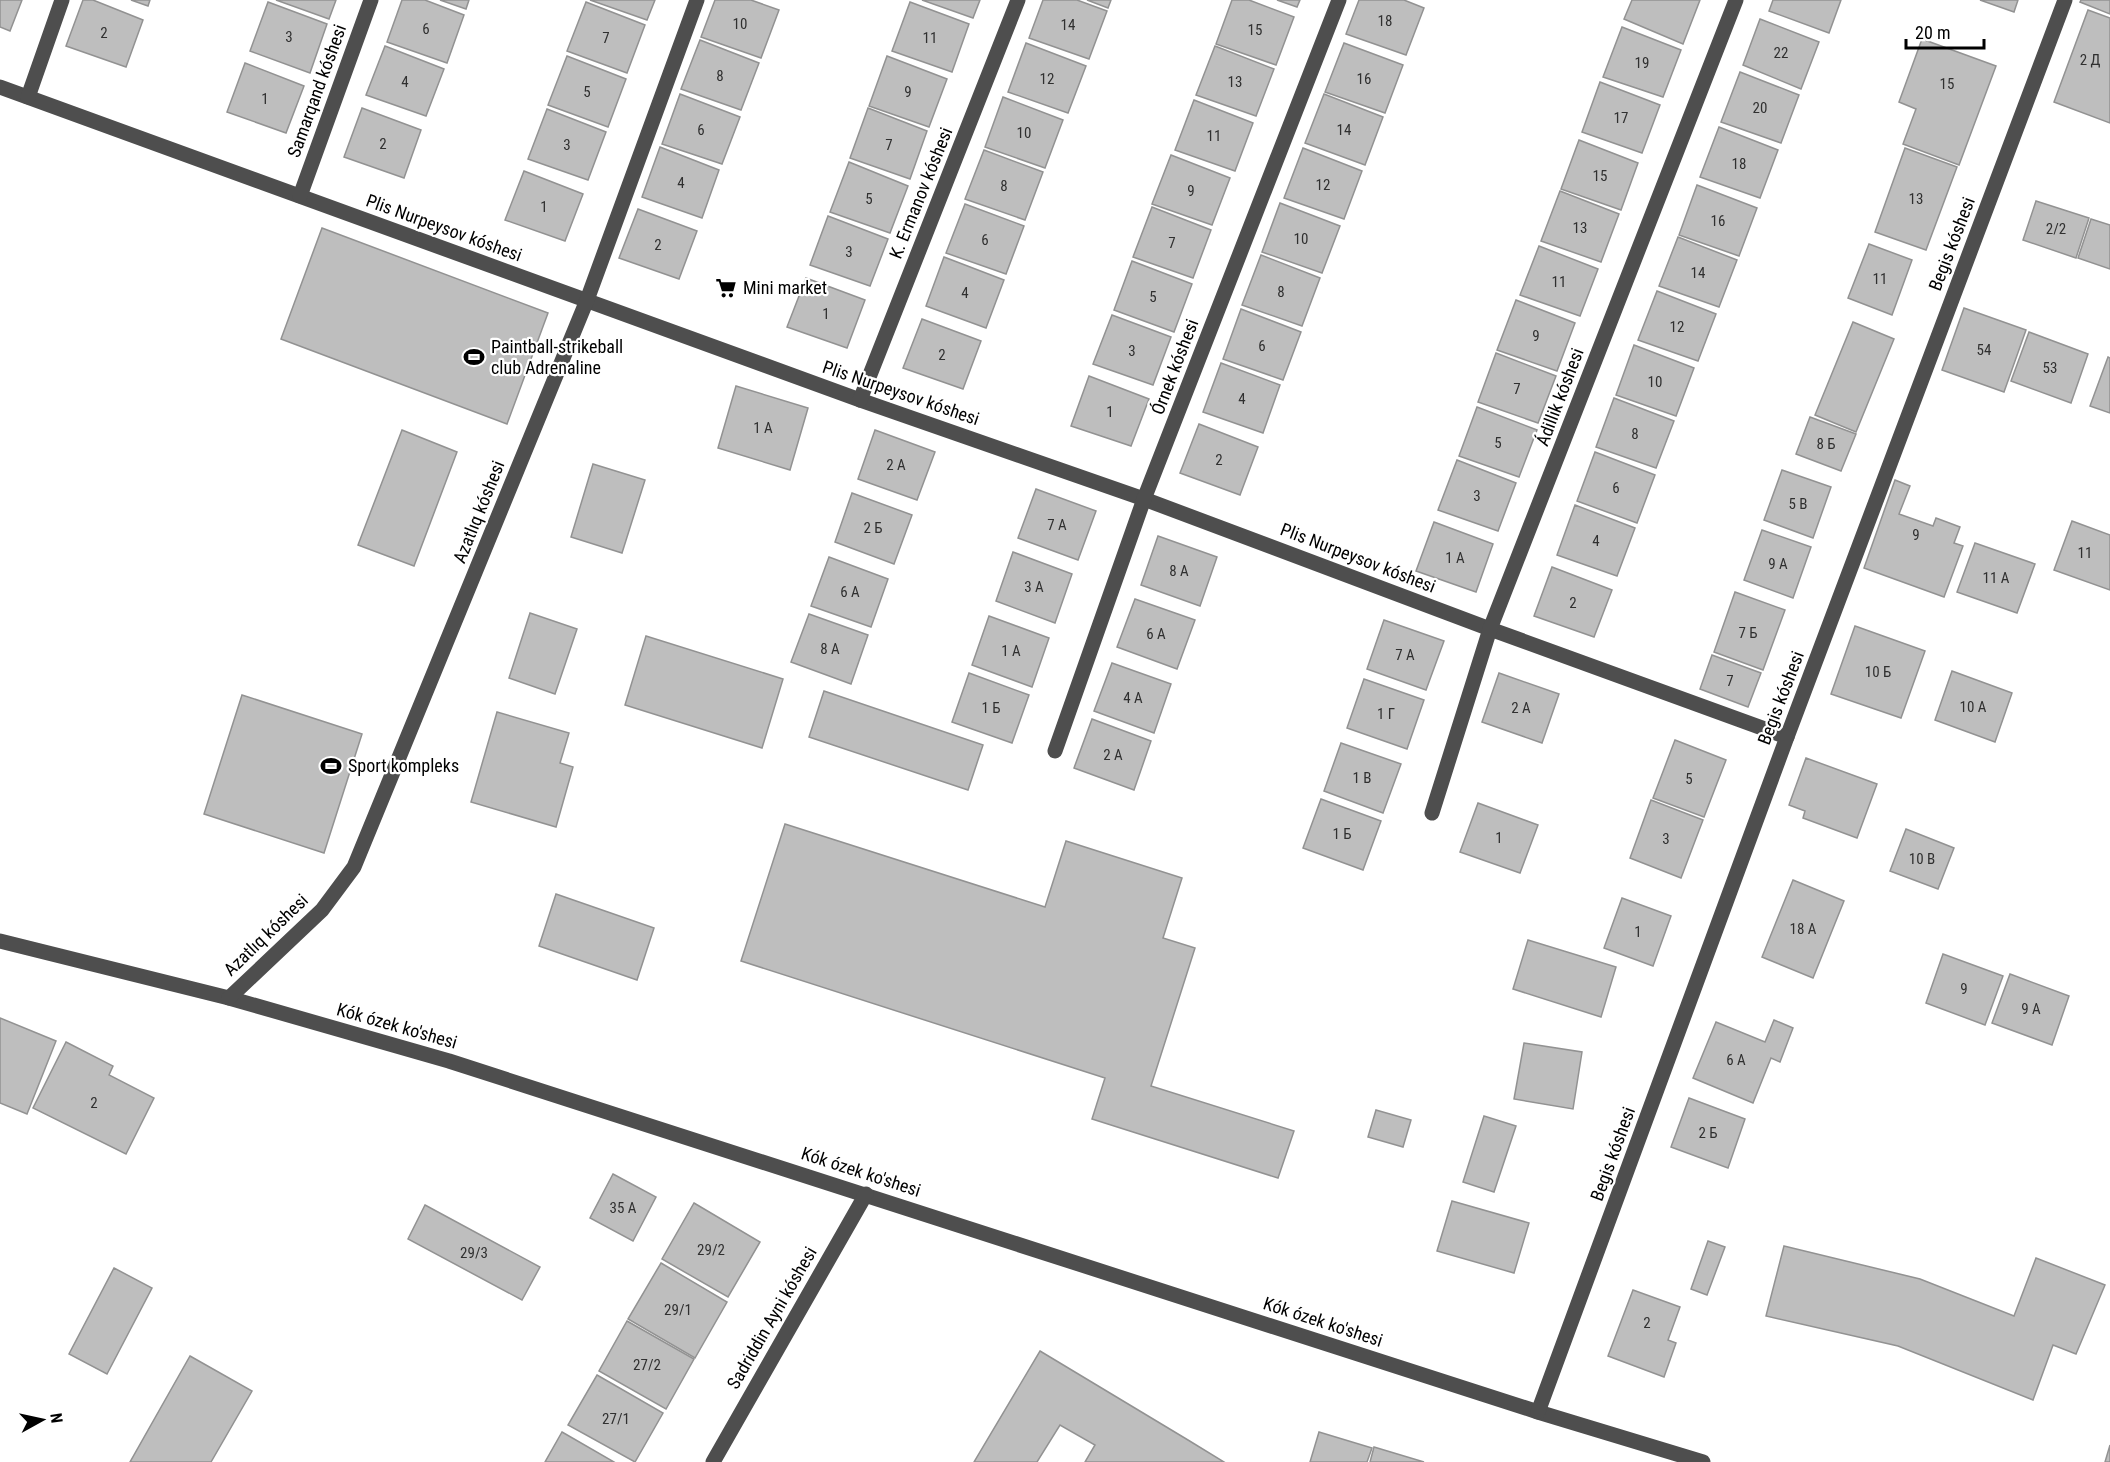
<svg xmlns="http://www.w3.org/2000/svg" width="2110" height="1462" viewBox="0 0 2110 1462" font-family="'Roboto Condensed',sans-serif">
	<rect width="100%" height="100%" fill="#fff"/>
	<!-- building -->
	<g fill="#bebebe" stroke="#929292" stroke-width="1.5">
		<polygon points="0,0 22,0 10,31 0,27"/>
		<polygon points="83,0 93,0 143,20 126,67 66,46"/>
		<polygon points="131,0 150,0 148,6"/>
		<polygon points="276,0 336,0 329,19"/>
		<polygon points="402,0 425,0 464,15 447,63 387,42"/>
		<polygon points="440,0 469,0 466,9"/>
		<polygon points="590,0 655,0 647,20"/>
		<polygon points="715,0 751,0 779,10 761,58 701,37"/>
		<polygon points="922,0 980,0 973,18"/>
		<polygon points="1043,0 1077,0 1107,11 1089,59 1029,38"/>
		<polygon points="1087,0 1111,0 1108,8"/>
		<polygon points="1232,0 1249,0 1294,17 1276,65 1216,44"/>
		<polygon points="1277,0 1300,0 1297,7"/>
		<polygon points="1359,0 1404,0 1424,8 1406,55 1346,34"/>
		<polygon points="1632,0 1700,0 1683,44 1624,19"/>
		<polygon points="1773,0 1841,0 1829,33 1769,11"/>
		<polygon points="1980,0 2018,0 2014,12"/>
		<polygon points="2081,0 2110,0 2110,14 2080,2"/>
		<polygon points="268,2 327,24 310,73 250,51"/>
		<polygon points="586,2 645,25 627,73 567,51"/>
		<polygon points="910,2 969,24 952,72 892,51"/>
		<polygon points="2088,10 2110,18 2110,123 2054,102"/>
		<polygon points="1760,19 1819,42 1801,89 1743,65"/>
		<polygon points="1622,27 1681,50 1663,97 1603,77"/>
		<polygon points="1922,39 1996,66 1959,165 1903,144 1916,109 1899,102"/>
		<polygon points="700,40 759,63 741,110 681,89"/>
		<polygon points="1026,43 1086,66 1068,113 1008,92"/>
		<polygon points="1344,43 1403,65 1385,113 1325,92"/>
		<polygon points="385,46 444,69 426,116 366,95"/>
		<polygon points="1215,46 1274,69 1256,116 1196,95"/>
		<polygon points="567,56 626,79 608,127 548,105"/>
		<polygon points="887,56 947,79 929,127 869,106"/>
		<polygon points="245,63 304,86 286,133 227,112"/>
		<polygon points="1740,72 1799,95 1781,143 1721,122"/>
		<polygon points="1600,82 1660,105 1642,153 1582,132"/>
		<polygon points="680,94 740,117 722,164 662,144"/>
		<polygon points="1324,94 1383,117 1365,165 1305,143"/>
		<polygon points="1003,97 1063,120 1045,168 985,147"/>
		<polygon points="1194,100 1253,123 1235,171 1175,150"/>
		<polygon points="362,108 421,130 404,178 344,157"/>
		<polygon points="868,108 927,131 910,179 850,158"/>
		<polygon points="547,109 606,132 588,180 528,159"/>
		<polygon points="1719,127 1778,150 1760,198 1700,177"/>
		<polygon points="1579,140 1638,163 1621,210 1561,189"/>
		<polygon points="660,147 719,170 702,218 642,197"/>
		<polygon points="1303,148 1362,171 1344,219 1284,198"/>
		<polygon points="1905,148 1957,167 1926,250 1875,232"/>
		<polygon points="984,150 1043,172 1025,220 965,199"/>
		<polygon points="1171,155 1230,178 1212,225 1152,204"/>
		<polygon points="849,162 908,186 890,233 830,212"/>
		<polygon points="524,171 583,194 565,241 505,220"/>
		<polygon points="1697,185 1757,208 1739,256 1679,235"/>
		<polygon points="1560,191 1619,214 1601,262 1541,241"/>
		<polygon points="2036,201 2089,218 2076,258 2023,240"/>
		<polygon points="1280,203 1340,226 1322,273 1262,252"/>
		<polygon points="965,204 1024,226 1006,274 946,253"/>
		<polygon points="1152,207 1211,230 1193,278 1133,257"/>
		<polygon points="638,209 697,231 679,279 619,258"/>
		<polygon points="828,216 888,239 870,286 810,265"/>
		<polygon points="2091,219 2110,225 2110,269 2078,258"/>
		<polygon points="322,228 548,313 507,424 281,339"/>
		<polygon points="1678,237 1737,260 1719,307 1659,286"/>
		<polygon points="1869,244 1912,260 1892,315 1848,298"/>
		<polygon points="1539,246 1598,269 1580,316 1520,295"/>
		<polygon points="1261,255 1320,278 1302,326 1242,305"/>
		<polygon points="944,257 1004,280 986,328 926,306"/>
		<polygon points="1132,261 1192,284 1174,332 1114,310"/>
		<polygon points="806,278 865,300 847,348 787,327"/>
		<polygon points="1657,291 1716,314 1698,361 1638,340"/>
		<polygon points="1516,300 1575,323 1557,371 1497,350"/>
		<polygon points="1964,308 2026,330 2004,392 1942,370"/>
		<polygon points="1241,309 1301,332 1283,380 1223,359"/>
		<polygon points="1112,315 1171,337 1153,385 1093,364"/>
		<polygon points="922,319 981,341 963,389 903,368"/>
		<polygon points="1853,322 1894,339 1856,432 1815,415"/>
		<polygon points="2029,332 2088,354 2071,403 2011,381"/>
		<polygon points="1634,345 1694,368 1676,416 1616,395"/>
		<polygon points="1496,353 1556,376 1538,423 1478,402"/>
		<polygon points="2108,357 2110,358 2110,413 2090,406"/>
		<polygon points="1221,363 1280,385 1263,433 1203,412"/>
		<polygon points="1089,376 1149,399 1131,446 1071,426"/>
		<polygon points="736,386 808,408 790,470 718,448"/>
		<polygon points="1614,398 1674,421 1656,468 1596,447"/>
		<polygon points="1477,407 1537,430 1519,477 1459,456"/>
		<polygon points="1810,417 1856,434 1841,471 1796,454"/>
		<polygon points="1199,424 1258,447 1240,495 1180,473"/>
		<polygon points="402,430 457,452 414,566 358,545"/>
		<polygon points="875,430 935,452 917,500 858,479"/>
		<polygon points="1595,452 1655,475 1637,523 1577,501"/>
		<polygon points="1457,460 1516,483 1498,531 1438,510"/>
		<polygon points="593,464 645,480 622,553 571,537"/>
		<polygon points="1782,470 1831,487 1813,538 1764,520"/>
		<polygon points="1895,480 1910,486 1899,514 1933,526 1936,518 1960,527 1954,543 1963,546 1944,597 1864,568"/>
		<polygon points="1036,489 1096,511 1078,560 1018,538"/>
		<polygon points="852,493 912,515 894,564 835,542"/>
		<polygon points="1575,505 1635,528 1617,576 1557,555"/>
		<polygon points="2072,521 2110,535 2110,590 2054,570"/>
		<polygon points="1434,522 1493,544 1476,592 1416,571"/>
		<polygon points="1762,530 1811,547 1793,598 1744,580"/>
		<polygon points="1158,536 1217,557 1200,606 1141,585"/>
		<polygon points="1975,543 2035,564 2017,613 1957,592"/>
		<polygon points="1013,552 1072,574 1055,623 996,601"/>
		<polygon points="829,557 888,579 871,627 811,606"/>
		<polygon points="1552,567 1612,590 1594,637 1534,616"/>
		<polygon points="1735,592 1785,610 1763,670 1714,652"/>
		<polygon points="1135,599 1195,620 1177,669 1117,647"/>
		<polygon points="530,613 577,629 555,694 509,678"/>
		<polygon points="809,614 868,635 851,684 791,662"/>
		<polygon points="989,616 1049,638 1032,687 972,665"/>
		<polygon points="1384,620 1444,641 1426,690 1367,669"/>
		<polygon points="1855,626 1925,651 1901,718 1831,694"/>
		<polygon points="646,636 783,679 762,748 625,705"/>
		<polygon points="1712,655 1761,673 1748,707 1700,689"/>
		<polygon points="1112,663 1171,684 1154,733 1094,711"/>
		<polygon points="1952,671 2012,693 1995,742 1935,720"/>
		<polygon points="969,673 1029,695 1012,743 952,722"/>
		<polygon points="1499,673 1559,694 1542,743 1482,722"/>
		<polygon points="1364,679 1424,700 1407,749 1347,728"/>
		<polygon points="824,691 983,745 968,790 809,737"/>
		<polygon points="242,695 362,734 324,853 204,814"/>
		<polygon points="497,712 569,733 560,763 573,767 556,827 471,802"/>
		<polygon points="1092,719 1151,741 1134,790 1074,768"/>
		<polygon points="1675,740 1726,760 1704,817 1653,798"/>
		<polygon points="1341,743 1401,764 1383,813 1324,791"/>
		<polygon points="1806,758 1877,784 1857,838 1803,818 1805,811 1789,805"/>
		<polygon points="1321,799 1381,821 1363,870 1303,848"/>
		<polygon points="1651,800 1703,820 1681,878 1630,858"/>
		<polygon points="1478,803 1538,825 1520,873 1460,852"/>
		<polygon points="785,824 1045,907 1066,841 1182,878 1163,938 1195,948 1151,1086 1294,1131 1278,1178 1092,1119 1105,1078 741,961"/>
		<polygon points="1906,829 1954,848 1938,889 1890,871"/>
		<polygon points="1793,880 1844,901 1813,978 1762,957"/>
		<polygon points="556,894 654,928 637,980 539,946"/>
		<polygon points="1622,898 1671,916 1653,966 1604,948"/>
		<polygon points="1528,940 1616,967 1601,1017 1513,989"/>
		<polygon points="1943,954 2003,976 1985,1025 1926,1003"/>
		<polygon points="2010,974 2069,996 2052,1045 1992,1023"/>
		<polygon points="0,1018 56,1041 27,1114 0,1103"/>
		<polygon points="1774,1020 1793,1028 1780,1062 1771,1058 1753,1103 1693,1078 1716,1022 1765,1042"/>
		<polygon points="66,1042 113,1066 109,1075 154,1098 126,1154 33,1108"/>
		<polygon points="1524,1043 1582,1052 1573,1109 1514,1099"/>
		<polygon points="1689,1098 1745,1119 1728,1168 1671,1147"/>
		<polygon points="1376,1110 1411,1120 1403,1147 1368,1137"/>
		<polygon points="1484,1116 1516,1126 1494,1192 1463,1182"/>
		<polygon points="613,1174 656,1197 633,1241 590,1218"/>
		<polygon points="1452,1201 1529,1223 1514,1273 1437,1251"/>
		<polygon points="694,1203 760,1242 728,1297 662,1259"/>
		<polygon points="425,1205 540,1267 522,1300 408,1239"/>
		<polygon points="1708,1241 1725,1247 1707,1295 1691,1289"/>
		<polygon points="1784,1246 1920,1279 2014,1316 2036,1258 2105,1285 2076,1354 2053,1345 2033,1400 1898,1346 1766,1316"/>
		<polygon points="661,1263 727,1302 695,1358 628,1319"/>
		<polygon points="114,1268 152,1288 107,1374 69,1354"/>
		<polygon points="1633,1290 1680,1307 1668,1340 1676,1343 1664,1377 1608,1356"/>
		<polygon points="627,1321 694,1359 666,1409 599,1371"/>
		<polygon points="1040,1351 1188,1440 1224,1462 1085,1462 1095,1445 1060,1425 1037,1462 974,1462"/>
		<polygon points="190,1356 252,1391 211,1462 130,1462"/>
		<polygon points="597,1375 663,1413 635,1462 568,1425"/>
		<polygon points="562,1432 614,1462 545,1462"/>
		<polygon points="1319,1432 1372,1448 1367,1462 1310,1462"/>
		<polygon points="2110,1445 2110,1462 2105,1462"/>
		<polygon points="1374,1447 1424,1462 1370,1462"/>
	</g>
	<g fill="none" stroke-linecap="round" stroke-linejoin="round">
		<!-- minor -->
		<g stroke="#4e4e4e" stroke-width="15">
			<polyline points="0,87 860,400 1144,499 1490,629 1787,737"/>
			<polyline points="28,97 62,0"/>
			<polyline points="300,196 371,0"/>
			<polyline points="860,400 1018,0"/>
			<polyline points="1055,751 1144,499 1339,0"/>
			<polyline points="1432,813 1490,629 1736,0"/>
			<polyline points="0,941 229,998 449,1061 1538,1412 1703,1462"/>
			<polyline points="229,998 322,910 354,867 587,300 697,0"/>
			<polyline points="1538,1412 1787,737 2065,0"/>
			<polyline points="713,1462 866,1194"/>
		</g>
	</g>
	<!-- icons -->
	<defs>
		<g id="supermarket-bare" transform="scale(1.62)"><path d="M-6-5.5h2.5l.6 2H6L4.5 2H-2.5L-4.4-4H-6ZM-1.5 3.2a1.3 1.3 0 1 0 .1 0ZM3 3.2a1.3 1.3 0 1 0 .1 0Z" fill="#000" stroke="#fff" stroke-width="2.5" paint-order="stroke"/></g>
		<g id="stadium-bare" transform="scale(1.62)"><path d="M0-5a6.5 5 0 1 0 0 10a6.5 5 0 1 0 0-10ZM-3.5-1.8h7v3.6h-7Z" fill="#000" stroke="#fff" stroke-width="2.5" paint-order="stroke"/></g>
	</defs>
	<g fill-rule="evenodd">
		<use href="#supermarket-bare" x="726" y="288"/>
		<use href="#stadium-bare" x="474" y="357"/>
		<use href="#stadium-bare" x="331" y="766"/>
	</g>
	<g text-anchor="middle" stroke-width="4.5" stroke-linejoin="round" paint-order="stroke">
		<!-- number labels -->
		<g font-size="15" fill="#303030">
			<text x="1385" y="26">18</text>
			<text x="740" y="29">10</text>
			<text x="1068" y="30">14</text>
			<text x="426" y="34">6</text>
			<text x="1255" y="35">15</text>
			<text x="104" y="38">2</text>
			<text x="289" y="42">3</text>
			<text x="606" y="43">7</text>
			<text x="930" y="43">11</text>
			<text x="1781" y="58">22</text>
			<text x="2090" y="65">2 Д</text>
			<text x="1642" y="68">19</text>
			<text x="720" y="81">8</text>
			<text x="1047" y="84">12</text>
			<text x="1364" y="84">16</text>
			<text x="405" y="87">4</text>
			<text x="1235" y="87">13</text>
			<text x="1947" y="89">15</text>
			<text x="587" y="97">5</text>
			<text x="908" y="97">9</text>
			<text x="265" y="104">1</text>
			<text x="1760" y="113">20</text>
			<text x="1621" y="123">17</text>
			<text x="701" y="135">6</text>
			<text x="1344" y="135">14</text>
			<text x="1024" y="138">10</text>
			<text x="1214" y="141">11</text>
			<text x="383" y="149">2</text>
			<text x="567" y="150">3</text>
			<text x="889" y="150">7</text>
			<text x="1739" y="169">18</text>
			<text x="1600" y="181">15</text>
			<text x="681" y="188">4</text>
			<text x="1323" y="190">12</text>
			<text x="1004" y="191">8</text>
			<text x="1191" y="196">9</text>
			<text x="869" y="204">5</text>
			<text x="1916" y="204">13</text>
			<text x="544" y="212">1</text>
			<text x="1718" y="226">16</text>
			<text x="1580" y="233">13</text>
			<text x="2056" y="234">2/2</text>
			<text x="1301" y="244">10</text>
			<text x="985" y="245">6</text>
			<text x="1172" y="248">7</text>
			<text x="658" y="250">2</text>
			<text x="849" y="257">3</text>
			<text x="1698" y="278">14</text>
			<text x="1880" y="284">11</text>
			<text x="1559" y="287">11</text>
			<text x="1281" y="297">8</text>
			<text x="965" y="298">4</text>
			<text x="1153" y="302">5</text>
			<text x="826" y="319">1</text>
			<text x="1677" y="332">12</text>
			<text x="1536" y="341">9</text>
			<text x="1262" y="351">6</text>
			<text x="1984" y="355">54</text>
			<text x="1132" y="356">3</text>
			<text x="942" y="360">2</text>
			<text x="2050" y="373">53</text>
			<text x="1655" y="387">10</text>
			<text x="1517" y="394">7</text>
			<text x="1242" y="404">4</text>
			<text x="1110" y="417">1</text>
			<text x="763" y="433">1 А</text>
			<text x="1635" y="439">8</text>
			<text x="1498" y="448">5</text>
			<text x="1826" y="449">8 Б</text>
			<text x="1219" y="465">2</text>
			<text x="896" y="470">2 А</text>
			<text x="1616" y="493">6</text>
			<text x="1477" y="501">3</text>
			<text x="1798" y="509">5 В</text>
			<text x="1057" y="530">7 А</text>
			<text x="873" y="533">2 Б</text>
			<text x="1916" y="540">9</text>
			<text x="1596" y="546">4</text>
			<text x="2085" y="558">11</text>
			<text x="1455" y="563">1 А</text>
			<text x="1778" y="569">9 А</text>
			<text x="1179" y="576">8 А</text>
			<text x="1996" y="583">11 А</text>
			<text x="1034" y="592">3 А</text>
			<text x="850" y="597">6 А</text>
			<text x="1573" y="608">2</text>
			<text x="1748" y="638">7 Б</text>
			<text x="1156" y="639">6 А</text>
			<text x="830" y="654">8 А</text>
			<text x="1011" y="656">1 А</text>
			<text x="1405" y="660">7 А</text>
			<text x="1878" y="677">10 Б</text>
			<text x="1730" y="686">7</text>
			<text x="1133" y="703">4 А</text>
			<text x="1973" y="712">10 А</text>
			<text x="991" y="713">1 Б</text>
			<text x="1521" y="713">2 А</text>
			<text x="1386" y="719">1 Г</text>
			<text x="1113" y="760">2 А</text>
			<text x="1362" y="783">1 В</text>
			<text x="1689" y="784">5</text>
			<text x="1342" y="839">1 Б</text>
			<text x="1499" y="843">1</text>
			<text x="1666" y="844">3</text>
			<text x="1922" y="864">10 В</text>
			<text x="1803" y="934">18 А</text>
			<text x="1638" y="937">1</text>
			<text x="1964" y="994">9</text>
			<text x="2031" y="1014">9 А</text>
			<text x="1736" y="1065">6 А</text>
			<text x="94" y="1108">2</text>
			<text x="1708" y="1138">2 Б</text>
			<text x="623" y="1213">35 А</text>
			<text x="711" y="1255">29/2</text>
			<text x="474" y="1258">29/3</text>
			<text x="678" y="1315">29/1</text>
			<text x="1647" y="1328">2</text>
			<text x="647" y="1370">27/2</text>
			<text x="616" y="1424">27/1</text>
		</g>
		<!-- street labels -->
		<g font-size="18" fill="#000" stroke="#fff">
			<text transform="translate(317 91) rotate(-70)" y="6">Samarqand kóshesi</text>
			<text transform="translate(921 193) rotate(-68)" y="6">K. Ermanov kóshesi</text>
			<text transform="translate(444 228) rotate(20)" y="6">Plis Nurpeysov kóshesi</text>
			<text transform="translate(1952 244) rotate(-69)" y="6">Begis kóshesi</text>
			<text transform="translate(1175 367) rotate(-69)" y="6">Órnek kóshesi</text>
			<text transform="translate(901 393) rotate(19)" y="6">Plis Nurpeysov kóshesi</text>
			<text transform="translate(1560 397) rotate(-69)" y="6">Ádillik kóshesi</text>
			<text transform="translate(479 512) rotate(-68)" y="6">Azatlıq kóshesi</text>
			<text transform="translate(1358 558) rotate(21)" y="6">Plis Nurpeysov kóshesi</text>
			<text transform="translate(1781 698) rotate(-69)" y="6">Begis kóshesi</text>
			<text transform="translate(266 935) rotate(-44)" y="6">Azatlıq kóshesi</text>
			<text transform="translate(397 1026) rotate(16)" y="6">Kók ózek ko'shesi</text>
			<text transform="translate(1613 1154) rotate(-70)" y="6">Begis kóshesi</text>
			<text transform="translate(861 1172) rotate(18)" y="6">Kók ózek ko'shesi</text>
			<text transform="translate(772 1318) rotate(-60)" y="6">Sadriddin Ayni kóshesi</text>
			<text transform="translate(1323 1322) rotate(18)" y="6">Kók ózek ko'shesi</text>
		</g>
		<!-- poi labels -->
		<g font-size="18" fill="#000" stroke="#fff" text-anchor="start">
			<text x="743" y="294">Mini market</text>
			<text x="491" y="353">Paintball-strikeball<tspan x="491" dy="21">club Adrenaline</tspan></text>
			<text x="348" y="772">Sport kompleks</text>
		</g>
	</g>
	<!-- north arrow -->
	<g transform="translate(42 1420) rotate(82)" stroke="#ffffff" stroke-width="4.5" paint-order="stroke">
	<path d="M0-4.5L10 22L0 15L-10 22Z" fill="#000000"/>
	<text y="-9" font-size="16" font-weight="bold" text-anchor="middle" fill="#000000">N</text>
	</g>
	<!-- scale -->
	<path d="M1906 39v9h78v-9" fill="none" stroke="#000000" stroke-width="3"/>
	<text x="1915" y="39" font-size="18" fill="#000000" stroke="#ffffff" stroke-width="4.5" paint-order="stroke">20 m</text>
</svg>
